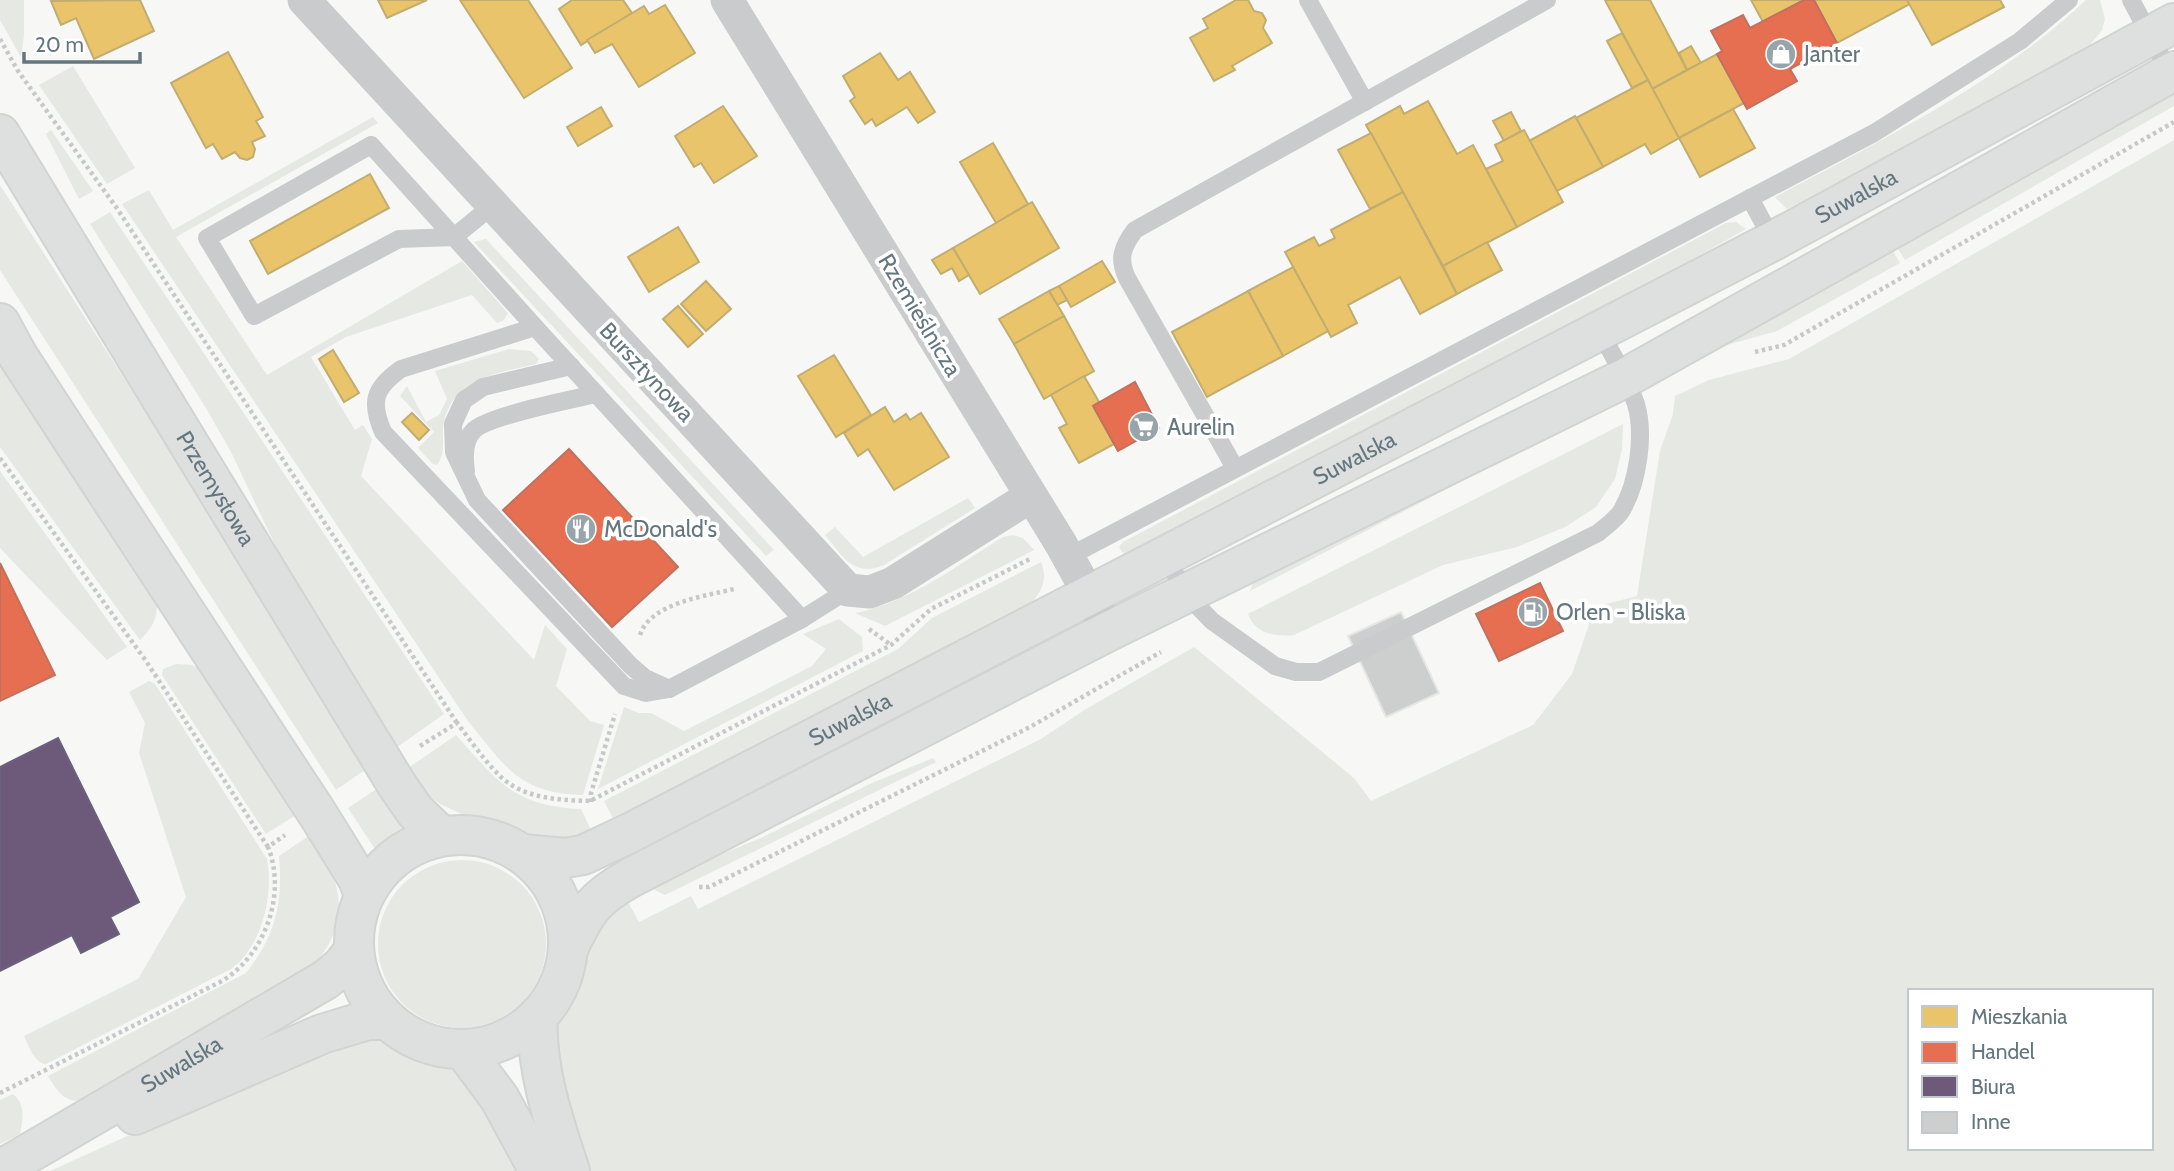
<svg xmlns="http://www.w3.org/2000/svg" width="2174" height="1171" viewBox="0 0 2174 1171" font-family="Cabin,sans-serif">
	<rect width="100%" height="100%" fill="#f7f7f6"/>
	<!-- green -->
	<g fill="#e6e8e3" fill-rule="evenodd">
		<polygon points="0,0 24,0 24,35 21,57 0,20"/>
		<path d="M2086 0H2100L2105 19 2102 30 2086 50 2013 98 1787 209 1775 197C1878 142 2001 81 2086 0Z"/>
		<polygon points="73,66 135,168 107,184 39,85"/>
		<polygon points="2174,92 2174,106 1905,260 1898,249"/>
		<path d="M373 117 378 123 176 237 267 375 462 261 508 313 504 320 497 323 472 295 346 337 311 357 355 430 363 425 372 439 361 476 534 660 545 625 567 649 556 686 590 721 604 725 583 795C519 794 505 766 468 721L122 204 149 190 173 230Z"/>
		<polygon points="51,130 93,191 79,199 46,134"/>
		<path d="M2174 140V1171H582L564 1113 555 1031 575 993 584 964 586 947 599 925 627 900 639 922 691 896 698 909 1041 739 1086 709 1194 647 1354 778 1371 801 1533 725 1572 674 1595 607 1637 596 1660 451 1673 414 1675 396 1709 380 1789 359ZM1910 991H2151V1148H1910Z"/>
		<polygon points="0,185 372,765 336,790 0,270"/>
		<polygon points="110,212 444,714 396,748 297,591 231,452 206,408 90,224"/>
		<polygon points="1736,222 1746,229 1587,319 1130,555 1122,552 1119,547 1123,542 1726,223"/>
		<polygon points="486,239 774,550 766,556 474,242"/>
		<polygon points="1893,251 1900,263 1777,331 1727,345"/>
		<path d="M509 349 531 351 539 359 536 364C496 374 450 377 443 428 442 441 446 453 437 465L433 464 418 448 434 432 400 396 407 386 426 422 439 415 447 399 435 371Z"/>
		<path d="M0 363 157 604C157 620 151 629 140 640L0 447Z"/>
		<polygon points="1580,420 1250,591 1256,575"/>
		<path d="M1623 424 1622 449 1615 479 1596 507 1584 515 1565 527 1517 547 1443 565 1294 635C1275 637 1255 634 1248 614Z"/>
		<polygon points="0,471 127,647 107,660 0,548"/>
		<path d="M968 498 975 508 884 565C853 578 843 556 825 535L835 527 863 557Z"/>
		<path d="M1013 535 1023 538 1034 550 885 626 855 613C910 602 956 566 1003 537Z"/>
		<path d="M1041 562C1049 581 1040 595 1026 608L615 822 604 801 898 649 932 618Z"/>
		<polygon points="839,619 862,637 863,651 598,789 624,707 639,713 651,713 684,731 812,666 826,649 803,634"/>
		<polygon points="176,664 191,665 201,669 296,815 266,834 162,675 163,669"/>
		<path d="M149 681 155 684 267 859C274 895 262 947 231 969L46 1064C34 1063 29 1046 24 1036L138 979 186 897 139 753 145 723 129 692Z"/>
		<path d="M456 735C498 782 514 806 581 809L593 834 577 841 537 838 495 821 466 816 440 804 428 795 408 768Z"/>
		<polygon points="933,758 936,762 665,895 653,889 690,867 761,838 872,783"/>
		<polygon points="384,784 412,826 386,839 375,849 348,808"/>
		<path d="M310 835C319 850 332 867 336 885 345 921 331 950 304 974L85 1100C65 1104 58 1092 48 1076L246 973C276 935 283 903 279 856Z"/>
		<circle cx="462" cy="944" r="84"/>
		<path d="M356 1039C387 1039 386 1044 411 1057 428 1064 447 1064 462 1075 475 1083 512 1153 523 1171H50L304 1056Z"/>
		<path d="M13 1094C26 1105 23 1119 20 1134L0 1144V1100Z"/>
	</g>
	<!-- homes -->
	<g fill="#e9c46a" stroke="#c1ad70" stroke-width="2">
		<polygon points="140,0 154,31 94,59 76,18 61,25 51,1"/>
		<polygon points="378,0 427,0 387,18"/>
		<polygon points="460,0 528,0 572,68 524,98"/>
		<polygon points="572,0 623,0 632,13 581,45 559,9"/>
		<polygon points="1236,0 1248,0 1254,11 1262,13 1266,20 1263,28 1272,43 1232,66 1235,70 1214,81 1190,38 1208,28 1203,19"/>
		<polygon points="1605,0 1650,0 1687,70 1652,89"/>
		<polygon points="1751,0 1804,0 1763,22"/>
		<polygon points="1814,0 1907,0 1910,4 1837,43"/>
		<polygon points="1907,0 2000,0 2004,7 1932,45"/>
		<polygon points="665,5 695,53 639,87 612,44 595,53 587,40 644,6 649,14"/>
		<polygon points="1622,33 1648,80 1632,88 1607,41"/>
		<polygon points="1691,46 1701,63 1687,70 1679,53"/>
		<polygon points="228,52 263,117 256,121 265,136 252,142 255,149 253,157 247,160 240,158 235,152 222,159 213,144 206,148 171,83"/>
		<polygon points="880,53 898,80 910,72 935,112 918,123 907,107 876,126 872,119 865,124 850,101 855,97 843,76"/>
		<polygon points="1717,54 1744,103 1679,138 1652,89"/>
		<polygon points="1648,80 1679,138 1651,154 1645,144 1603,167 1576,118"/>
		<polygon points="1428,101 1457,154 1473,145 1517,227 1443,266 1366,125 1400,106 1404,114"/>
		<polygon points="723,106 757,156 714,183 701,163 694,167 675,136"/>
		<polygon points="601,107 612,126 578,146 567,127"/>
		<polygon points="1733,109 1755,148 1700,177 1679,138"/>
		<polygon points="1511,112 1521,131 1504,141 1493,121"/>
		<polygon points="1575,116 1603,167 1557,191 1529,141"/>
		<polygon points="1524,130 1563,202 1517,227 1486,169 1503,161 1495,145"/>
		<polygon points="1371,133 1403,192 1370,209 1338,150"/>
		<polygon points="993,143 1028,204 996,223 960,162"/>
		<polygon points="370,174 389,208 268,274 250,241"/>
		<polygon points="1403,192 1457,294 1420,314 1400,277 1348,305 1357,323 1331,337 1285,252 1314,237 1319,246 1335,238 1331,230"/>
		<polygon points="1032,202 1059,248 980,294 953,248"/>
		<polygon points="678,227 699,262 649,292 628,257"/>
		<polygon points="1487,242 1502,270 1457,294 1443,266"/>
		<polygon points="953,248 969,275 959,281 952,268 941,274 932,260"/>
		<polygon points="1102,261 1115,282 1071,307 1059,286"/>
		<polygon points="1293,267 1328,331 1283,356 1248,291"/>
		<polygon points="706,281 731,309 706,331 681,304"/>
		<polygon points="1059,286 1067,300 1057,305 1049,291"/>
		<polygon points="1049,291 1064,316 1014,344 999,319"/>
		<polygon points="1248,291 1283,356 1207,397 1172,332"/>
		<polygon points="678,306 703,334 688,347 663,319"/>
		<polygon points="1064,316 1094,371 1044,399 1014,344"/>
		<polygon points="333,350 359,393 344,402 319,359"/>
		<polygon points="834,355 871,415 836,437 798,376"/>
		<polygon points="1084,376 1099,402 1093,406 1114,444 1079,463 1059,428 1067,424 1051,395"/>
		<polygon points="885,407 894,422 906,414 910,420 921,413 949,457 894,490 868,449 858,456 844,433"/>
		<polygon points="412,413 429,430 419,440 402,422"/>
	</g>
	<!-- shops -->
	<g fill="#e76f51" stroke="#c0715f" stroke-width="2">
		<polygon points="1804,0 1814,0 1837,43 1790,69 1797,81 1747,109 1717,54 1722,51 1711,31 1743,15 1750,28"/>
		<polygon points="1135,382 1159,428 1118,451 1093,406"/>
		<polygon points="569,449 678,567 612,627 503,510"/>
		<polygon points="0,563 55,675 0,701"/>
		<polygon points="1540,583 1563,631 1499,661 1476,614"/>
	</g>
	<!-- offices -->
	<polygon fill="#6d597a" stroke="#6a627c" stroke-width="2" points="58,738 139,902 110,917 119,934 81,953 72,935 0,971 0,767"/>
	<!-- building -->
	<polygon fill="#cdcfcf" stroke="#e6e6e6" stroke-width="2" points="1401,612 1439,693 1386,717 1348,636"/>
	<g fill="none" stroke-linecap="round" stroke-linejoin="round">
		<!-- secondary casing -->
		<g stroke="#d2d4d4" stroke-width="42">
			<g id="secondary">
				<path id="s1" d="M0 134 397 785 415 811 441 836"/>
				<polyline points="0,323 18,356 85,459 317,813 358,879 364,895"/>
				<circle cx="461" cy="942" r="107"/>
				<path id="s2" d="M523 854 565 858 583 855 632 832 1773 241 2174 23"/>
				<path d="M568 949C586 911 593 899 630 878L1109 631 1625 378 2174 71"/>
				<path d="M538 1016C535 1068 554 1122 570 1171"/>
				<polyline points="463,1049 500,1099 539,1171"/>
				<polyline points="135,1115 322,1034 368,1020 387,1020"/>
				<path id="s3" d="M0 1170 325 980 342 966 354 950"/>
			</g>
		</g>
		<!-- path -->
		<g stroke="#c7c8c9" stroke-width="4.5" stroke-dasharray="3.5 3.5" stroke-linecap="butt">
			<polyline points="0,39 18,71 116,207 457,723"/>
			<polyline points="1755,352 1784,345 2174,122"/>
			<polyline points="0,458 146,661 268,847"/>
			<polyline points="869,629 891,645"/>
			<path d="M640 635C650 603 706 596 734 589"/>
			<path d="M420 746 457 723C471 741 485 762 502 778 526 799 560 800 590 801L891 645 931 609 1030 559"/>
			<polyline points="591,802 591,793 615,714"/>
			<polyline points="699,887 709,887 1030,727 1161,652"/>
			<path d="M0 1093 222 981C265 955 287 894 268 847L285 835"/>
		</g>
		<!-- lane -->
		<g stroke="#c9cbcc" stroke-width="18">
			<polyline points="1308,0 1365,102"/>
			<polyline points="2131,0 2170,73"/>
			<polyline points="1750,198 1773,241"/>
			<polyline points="493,205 454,237 399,239 254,316 207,238 371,145 535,327"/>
			<path d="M535 327 802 619 669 689 646 693 624 686 383 432C370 402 374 388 401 369Z"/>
			<polyline points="571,366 483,387 464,400 453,424 454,452 477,500 630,665 645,678 669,689"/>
			<path d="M1235 468 1127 278C1118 259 1122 247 1135 230L1547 0"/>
			<path d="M466 471C464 458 464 440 474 430 491 415 570 400 596 394"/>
			<path d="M1166 556 1185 593 1212 621 1275 666 1296 672H1319L1598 533C1606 526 1617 519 1622 510 1638 482 1645 435 1636 404 1627 378 1612 354 1599 330"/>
			<polyline points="1068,557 1874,133 2020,41 2069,0"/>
			<polyline points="802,619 848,590"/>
		</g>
		<!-- street -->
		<g stroke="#c9cbcc" stroke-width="33">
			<polyline points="304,0 848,590 870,592 893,583 1031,496"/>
			<polyline points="727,0 1061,544 1109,631"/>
		</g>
		<!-- secondary -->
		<use href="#secondary" stroke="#dedfdf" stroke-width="38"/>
	</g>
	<!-- icons -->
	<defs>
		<g id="shop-disc" transform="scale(1.575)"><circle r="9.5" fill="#97a4a9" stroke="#fff"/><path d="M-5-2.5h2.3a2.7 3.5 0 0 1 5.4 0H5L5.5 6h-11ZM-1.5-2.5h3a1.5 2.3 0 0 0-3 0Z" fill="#fff"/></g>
		<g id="supermarket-disc" transform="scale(1.575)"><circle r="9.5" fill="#97a4a9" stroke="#fff"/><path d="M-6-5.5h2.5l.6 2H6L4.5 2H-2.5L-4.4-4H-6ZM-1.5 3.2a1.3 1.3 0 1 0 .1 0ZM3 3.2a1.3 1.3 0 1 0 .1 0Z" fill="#fff"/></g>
		<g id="restaurant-disc" transform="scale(1.575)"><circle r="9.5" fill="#97a4a9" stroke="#fff"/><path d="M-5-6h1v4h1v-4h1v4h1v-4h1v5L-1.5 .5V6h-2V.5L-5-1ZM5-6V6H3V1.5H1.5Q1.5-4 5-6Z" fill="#fff"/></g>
		<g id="fuel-disc" transform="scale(1.575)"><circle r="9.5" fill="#97a4a9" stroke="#fff"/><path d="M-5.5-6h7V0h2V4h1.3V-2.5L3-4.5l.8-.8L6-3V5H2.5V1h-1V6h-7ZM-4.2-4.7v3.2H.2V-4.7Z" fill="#fff"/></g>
	</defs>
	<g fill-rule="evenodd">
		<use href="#shop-disc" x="1781" y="54"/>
		<use href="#supermarket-disc" x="1144" y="427"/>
		<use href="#restaurant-disc" x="581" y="529"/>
		<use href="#fuel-disc" x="1533" y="612"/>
	</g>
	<g text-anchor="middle" stroke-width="7" stroke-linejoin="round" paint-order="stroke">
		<!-- poi labels -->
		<g font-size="23" fill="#64777f" stroke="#fff" text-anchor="start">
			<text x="1804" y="62">Janter</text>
			<text x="1167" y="435">Aurelin</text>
			<text x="604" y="537">McDonald's</text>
			<text x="1556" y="620">Orlen - Bliska</text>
		</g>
		<!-- street labels -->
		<g font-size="23" fill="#64777f" stroke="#fff">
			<text dy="8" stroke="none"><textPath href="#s2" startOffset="1494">Suwalska</textPath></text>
			<text transform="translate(920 315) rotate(59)" y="8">Rzemieślnicza</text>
			<text transform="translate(647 372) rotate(47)" y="8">Bursztynowa</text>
			<text dy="8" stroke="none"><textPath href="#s2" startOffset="928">Suwalska</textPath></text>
			<text dy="8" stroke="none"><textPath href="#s1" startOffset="415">Przemysłowa</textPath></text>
			<text dy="8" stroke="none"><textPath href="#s2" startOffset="360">Suwalska</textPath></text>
			<text dy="8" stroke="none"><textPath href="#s3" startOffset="210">Suwalska</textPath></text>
		</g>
	</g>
	<!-- legend -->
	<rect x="1908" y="989" width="245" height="161" fill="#ffffff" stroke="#c1c9cc" stroke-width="2"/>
	<rect x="1922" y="1006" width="35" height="21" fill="#e9c46a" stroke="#c1c9cc" stroke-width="2"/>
	<text x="1971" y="1024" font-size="21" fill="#64777f">Mieszkania</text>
	<rect x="1922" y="1042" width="35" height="21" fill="#e76f51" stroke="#c1c9cc" stroke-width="2"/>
	<text x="1971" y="1059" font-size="21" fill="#64777f">Handel</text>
	<rect x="1922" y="1076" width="35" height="21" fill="#6d597a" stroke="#c1c9cc" stroke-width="2"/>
	<text x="1971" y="1094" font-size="21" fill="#64777f">Biura</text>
	<rect x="1922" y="1112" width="35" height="21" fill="#cdcfcf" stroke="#c1c9cc" stroke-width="2"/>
	<text x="1971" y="1129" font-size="21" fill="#64777f">Inne</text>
	<!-- scale -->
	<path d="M24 52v10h116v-10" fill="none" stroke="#64777f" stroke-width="3.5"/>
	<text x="35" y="52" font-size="21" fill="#64777f" stroke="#ffffff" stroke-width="5" paint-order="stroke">20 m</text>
</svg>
